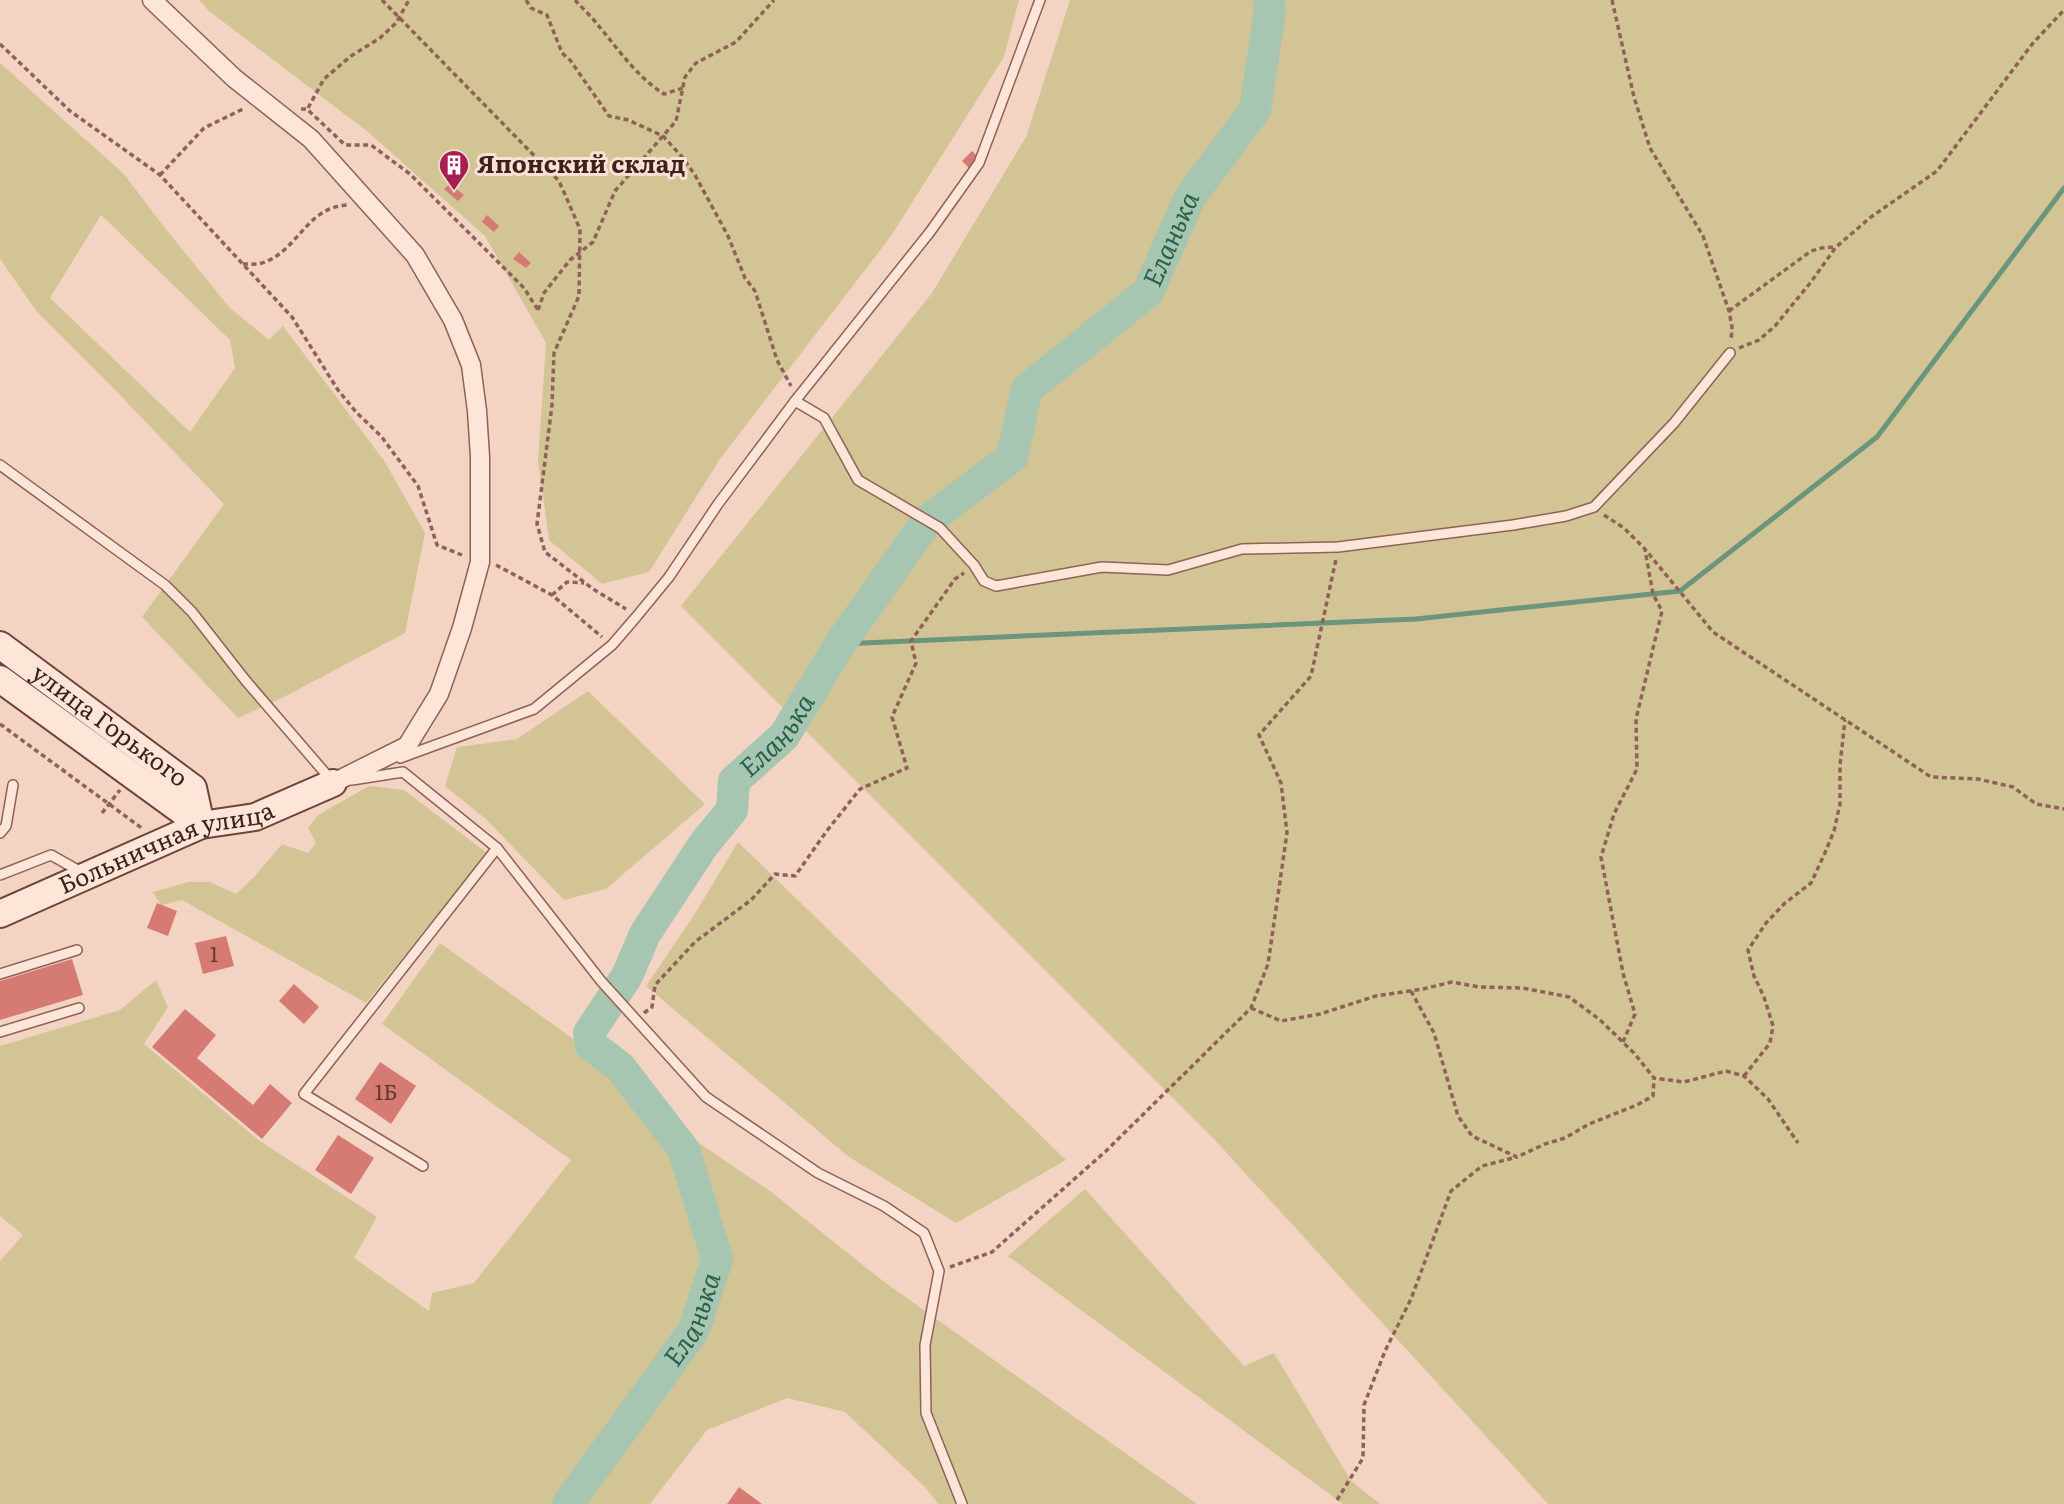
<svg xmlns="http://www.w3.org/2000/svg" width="2064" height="1504" viewBox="0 0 2064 1504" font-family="Literata,serif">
	<rect width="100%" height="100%" fill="#f3d4c3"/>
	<!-- green -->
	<g fill="#d3c495" fill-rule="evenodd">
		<polygon points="199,0 1019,0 1004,57 891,236 720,459 649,572 602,584 549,540 538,460 546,343 485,236 368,132 209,11"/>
		<polygon points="1070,0 2064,0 2064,1504 1548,1504 1212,1137 681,606 932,293 1026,137"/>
		<path d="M0 63 124 174 161 223 229 307 269 340 283 326 385 462 425 533 405 633 280 699 238 718 142 617 224 504 118 393 37 312 0 259ZM101 215 230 340 235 368 190 432 50 298Z"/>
		<polygon points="588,691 705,804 606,889 564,900 487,820 445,786 457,747 517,739"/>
		<polygon points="369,786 404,790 487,853 366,1003 182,900 161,905 153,892 188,882 210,882 236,894 256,875 282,844 308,853 316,843 308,828 318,815"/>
		<polygon points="738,842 1066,1160 956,1223 849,1157 646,986 694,915"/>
		<polygon points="440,943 579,1043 641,1104 770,1191 883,1281 1197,1504 938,1504 926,1488 845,1412 787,1398 707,1430 650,1504 0,1504 0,1261 23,1235 0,1216 0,1046 120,1010 156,980 168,1007 144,1044 260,1141 377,1217 354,1258 429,1311 432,1293 474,1283 571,1160 382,1024"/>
		<polygon points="1085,1189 1244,1366 1274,1353 1351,1481 1380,1504 1343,1504 1008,1256"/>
	</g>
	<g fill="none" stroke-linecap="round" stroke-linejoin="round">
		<!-- stream -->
		<polyline stroke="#6b957c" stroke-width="5" points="840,644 1416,619 1680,591 1877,437 2064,188"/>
		<!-- river -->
		<path stroke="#a6c6b1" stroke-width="32" id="s1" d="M568 1504 694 1330 717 1259 684 1150 620 1067 591 1045 589 1033 627 976 645 934 704 844 732 810 734 781 784 736 840 644 927 521 1012 457 1027 389 1148 292 1190 197 1255 110 1270 11 1269 0"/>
	</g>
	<!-- building -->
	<g fill="#d67b74">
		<polygon points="972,151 979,158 969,168 962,161"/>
		<polygon points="450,184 464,195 458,201 444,189"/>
		<polygon points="487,215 499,226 494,232 482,222"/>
		<polygon points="519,252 531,263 526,268 513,259"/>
		<polygon points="157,903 177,911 168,936 147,928"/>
		<polygon points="226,936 234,966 203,974 195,943"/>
		<polygon points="72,959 83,995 0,1020 0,981"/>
		<polygon points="294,984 319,1007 304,1024 279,1001"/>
		<polygon points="185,1009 216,1035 197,1058 253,1105 270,1084 292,1103 262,1139 152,1047"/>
		<polygon points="380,1062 416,1086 391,1124 355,1099"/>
		<polygon points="338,1135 374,1158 351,1194 315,1170"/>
		<polygon points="739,1487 762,1504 727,1504"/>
	</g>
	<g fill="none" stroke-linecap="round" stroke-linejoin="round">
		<!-- lane casing -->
		<g stroke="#906157" stroke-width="12">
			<g id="lane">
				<polyline points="795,401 824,418 858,480 940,528 974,565 984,581 996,586 1102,567 1168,570 1242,549 1338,547 1513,525 1566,516 1594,507 1674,423 1730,353"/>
				<polyline points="0,465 165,585 192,612 246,681 332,781"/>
				<polyline points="400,758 534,709 612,645 637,616 669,577 718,504 795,401 930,232 979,163 1040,0"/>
				<polyline points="352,780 403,772 497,848 601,981 706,1097 818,1173 884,1206 924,1233 939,1271 925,1345 926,1413 962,1504"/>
				<polyline points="0,833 6,826 13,785"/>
				<polyline points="0,875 51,855 83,873"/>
				<polyline points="0,974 77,950"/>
				<polyline points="0,1032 79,1008"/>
				<polyline points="423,1166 304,1094 497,848"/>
			</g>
		</g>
		<!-- street casing -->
		<g stroke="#906157" stroke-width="21">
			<polyline id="street" points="152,0 234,78 311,139 415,255 453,320 471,365 477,411 480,457 480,562 462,628 439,694 407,746 333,783"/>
		</g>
		<!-- secondary casing -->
		<g stroke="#72423a" stroke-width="30">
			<g id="secondary">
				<path id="s2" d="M0 645 193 788 201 825"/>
				<polyline points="0,679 201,825"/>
				<path id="s3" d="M0 914 201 825 255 817 333 783"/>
			</g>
		</g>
		<!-- path -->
		<g stroke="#906157" stroke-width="3.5" stroke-dasharray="5 3.5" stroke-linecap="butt">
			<polyline points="382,0 559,181 580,229 579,296 554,353 552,405 537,524 545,552 593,589 626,609"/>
			<polyline points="526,0 531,8 547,15 562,53 570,60 609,116 628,120 663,136 683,158 695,175 728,236 745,278 755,291 777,360 791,386"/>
			<path d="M575 0C582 8 591 16 598 25 618 49 637 77 664 94L683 88"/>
			<polyline points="1612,0 1634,97 1650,148 1703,236 1729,311 1732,327 1731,341"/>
			<polyline points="0,44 70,111 160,175 292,317 338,390 356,412 381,436 418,486 437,545 462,555"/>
			<polyline points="308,108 324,79 351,56 380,38 396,23 409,0"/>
			<polyline points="301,109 307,109 345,145 371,145 410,174 524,288 538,310"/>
			<polyline points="160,175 204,128 245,108"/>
			<path d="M243 264C250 264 258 265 265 262 299 249 307 206 349 205"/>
			<polyline points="538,310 544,293 570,260 593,242 615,191 676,121 685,77 696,63 736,42 774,0"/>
			<polyline points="1729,311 1811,251 1822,248 1836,247"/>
			<polyline points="1739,348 1759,340 1775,326 1811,282 1836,247 1871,217 1937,171 2033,43 2064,10"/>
			<polyline points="1604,515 1624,528 1644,548 1713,632 1931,777 1978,779 2013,787 2036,804 2064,809"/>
			<polyline points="496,565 552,595 602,637"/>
			<polyline points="552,595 567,582 584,583"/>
			<polyline points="0,724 143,829"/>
			<polyline points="102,813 120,790"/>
			<polyline points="1411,991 1434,1033 1458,1116 1472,1136 1517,1157 1545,1144 1565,1138 1589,1124 1637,1105 1653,1096 1654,1079"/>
			<polyline points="1251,1008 1281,1021 1320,1014 1376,996 1423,989 1452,982 1479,987 1523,988 1569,997 1599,1019 1634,1053 1654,1078 1684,1082 1726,1071 1744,1076 1768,1099 1798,1143"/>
			<polyline points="644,1013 652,1007 655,985 695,942 751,900 775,874 795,876 826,832 860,789 907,768 892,717 916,663 911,641 955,579 964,573"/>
			<polyline points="1623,1042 1635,1014 1623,973 1601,857 1614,814 1637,769 1636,719 1662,611 1653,594 1645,550"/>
			<polyline points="1744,1076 1770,1043 1773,1026 1764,997 1754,976 1748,950 1766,923 1785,903 1811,883 1824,855 1834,831 1840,804 1840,765 1845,720"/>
			<polyline points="950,1267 992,1252 1106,1151 1251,1008 1268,964 1287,833 1281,783 1259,735 1311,676 1336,559"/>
			<polyline points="1337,1500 1363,1458 1364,1405 1385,1351 1411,1299 1451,1191 1482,1166 1517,1157"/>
		</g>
		<!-- lane -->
		<use href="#lane" stroke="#fde5d8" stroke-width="9"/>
		<!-- street -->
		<use href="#street" stroke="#fde5d8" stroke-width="18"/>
		<!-- secondary -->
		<use href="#secondary" stroke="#fde5d8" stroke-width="26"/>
	</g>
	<!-- icons -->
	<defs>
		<g id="building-pin" transform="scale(1.575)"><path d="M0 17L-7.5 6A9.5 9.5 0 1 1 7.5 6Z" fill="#a71f50" stroke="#fae1d4"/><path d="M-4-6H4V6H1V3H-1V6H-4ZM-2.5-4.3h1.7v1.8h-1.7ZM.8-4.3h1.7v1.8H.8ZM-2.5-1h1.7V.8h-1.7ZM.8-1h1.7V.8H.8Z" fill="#fff"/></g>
	</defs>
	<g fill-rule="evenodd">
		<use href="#building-pin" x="454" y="165"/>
	</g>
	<g text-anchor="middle" stroke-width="6" stroke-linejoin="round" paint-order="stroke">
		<!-- number labels -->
		<g font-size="21" fill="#643833">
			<text x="214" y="962">1</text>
			<text x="386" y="1100">1Б</text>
		</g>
		<!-- poi labels -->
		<g font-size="24" font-weight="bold" fill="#3e211d" stroke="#fae1d4" text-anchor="start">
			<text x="477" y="173">Японский склад</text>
		</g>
		<!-- street labels -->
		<g font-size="24" fill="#3e211d" stroke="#fae1d4">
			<text dy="8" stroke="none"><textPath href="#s2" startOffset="136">улица Горького</textPath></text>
			<text dy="8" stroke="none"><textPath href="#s3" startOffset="180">Больничная улица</textPath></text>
		</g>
		<!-- water labels -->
		<g font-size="26" font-style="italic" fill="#2a604a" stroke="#fae1d4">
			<text dy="9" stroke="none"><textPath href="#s1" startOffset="1566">Еланька</textPath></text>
			<text dy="9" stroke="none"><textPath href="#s1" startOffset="915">Еланька</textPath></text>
			<text dy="9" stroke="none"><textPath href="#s1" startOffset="224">Еланька</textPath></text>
		</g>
	</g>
</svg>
